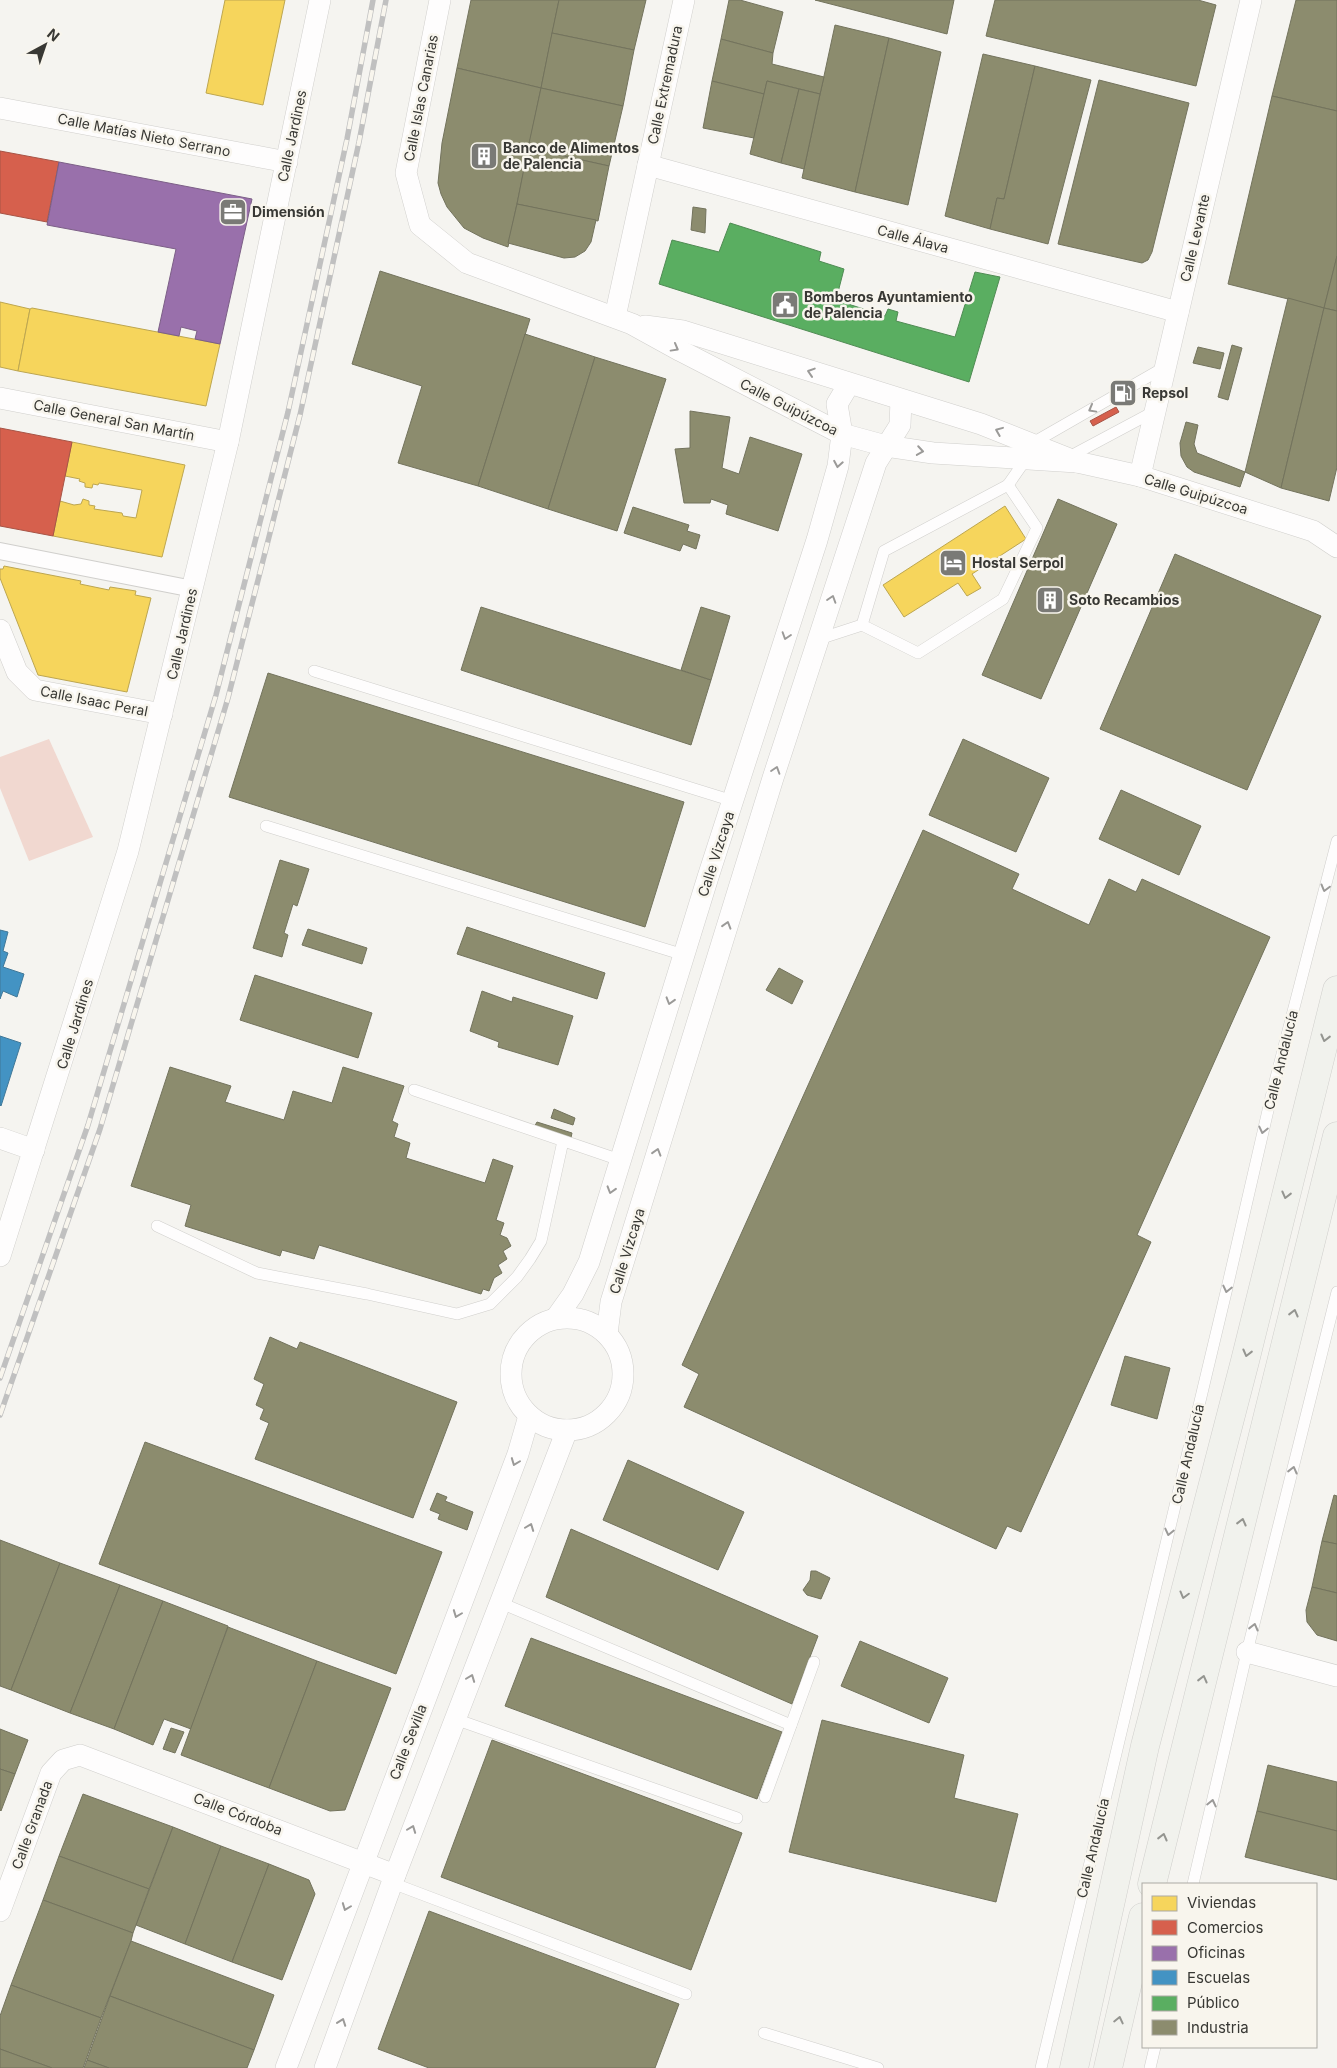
<svg xmlns="http://www.w3.org/2000/svg" width="1337" height="2068" viewBox="0 0 1337 2068" font-family="Inter,sans-serif">
	<rect width="100%" height="100%" fill="#f5f4f0"/>
	<!-- green -->
	<polygon fill="#f1d8d0" points="49,739 93,837 29,861 0,788 0,757"/>
	<!-- homes -->
	<g fill="#f6d55c" stroke="#bda650">
		<polygon points="225,0 285,0 263,105 206,93"/>
		<polygon points="0,302 30,309 18,371 0,367"/>
		<polygon points="32,308 220,344 206,406 18,371 30,309"/>
		<polygon points="72,442 185,465 162,557 53,536 60,501 74,505 81,504 83,499 89,501 89,505 95,506 94,509 122,513 123,516 136,518 142,490 99,483 98,485 93,484 92,488 85,487 85,483 79,481 80,479 65,476"/>
		<polygon points="1005,506 1026,539 972,574 981,588 967,596 958,583 904,617 883,585"/>
		<polygon points="4,566 81,581 80,584 109,590 110,587 136,591 135,595 151,598 127,692 38,675 0,578 0,569 3,569"/>
	</g>
	<!-- shops -->
	<g fill="#d6604d" stroke="#a75446">
		<polygon points="0,151 59,162 47,222 0,213"/>
		<polygon points="1116,407 1119,412 1093,426 1090,421"/>
		<polygon points="0,428 72,442 53,536 0,526"/>
	</g>
	<!-- offices -->
	<polygon fill="#9970ab" stroke="#7c5f87" points="59,162 252,199 220,344 195,339 197,331 181,327 179,336 158,332 176,249 47,225"/>
	<!-- schools -->
	<g fill="#4393c3" stroke="#407898">
		<polygon points="0,930 8,932 3,951 8,953 3,967 24,974 17,997 3,991 0,999"/>
		<polygon points="0,1036 21,1043 1,1106 0,1105"/>
	</g>
	<!-- public -->
	<polygon fill="#5aae61" stroke="#508b54" points="730,223 821,252 819,261 844,269 836,300 885,316 888,309 898,312 896,321 955,337 975,272 1000,277 969,382 659,284 672,240 719,252"/>
	<!-- industry -->
	<g fill="#8c8c6e" stroke="#73735d">
		<polygon points="471,0 559,0 541,88 457,68"/>
		<polygon points="559,0 646,0 634,50 552,33"/>
		<polygon points="729,0 740,0 783,12 773,53 721,39"/>
		<polygon points="815,0 954,0 947,34"/>
		<polygon points="995,0 1198,0 1216,5 1196,86 986,36"/>
		<polygon points="1296,0 1337,0 1337,111 1272,96"/>
		<polygon points="835,25 889,38 855,192 802,178"/>
		<polygon points="552,33 634,50 623,106 541,88"/>
		<polygon points="889,38 941,52 908,205 855,192"/>
		<polygon points="721,39 773,53 772,64 824,77 820,94 767,81 764,94 712,81"/>
		<polygon points="983,54 1035,66 1004,199 997,198 990,229 945,216"/>
		<polygon points="1035,66 1091,80 1048,244 990,229 997,198 1004,199"/>
		<polygon points="457,68 541,88 508,247 483,238 464,228 447,207 441,194 438,183 442,143"/>
		<polygon points="1099,80 1189,103 1152,252 1148,260 1142,263 1058,244"/>
		<polygon points="712,81 764,94 754,138 703,128"/>
		<polygon points="767,81 799,89 781,163 750,154"/>
		<polygon points="541,88 623,106 609,166 528,148"/>
		<polygon points="799,89 820,94 804,169 781,163"/>
		<polygon points="1272,96 1337,111 1337,256 1324,308 1228,284"/>
		<polygon points="528,148 609,166 598,221 517,204"/>
		<polygon points="517,204 596,220 591,242 585,251 575,257 564,258 508,243"/>
		<polygon points="693,207 706,209 705,233 691,230"/>
		<polygon points="1337,256 1337,311 1324,308"/>
		<polygon points="380,271 530,319 478,486 398,463 422,386 352,364"/>
		<polygon points="1288,298 1324,308 1281,488 1245,472"/>
		<polygon points="1324,308 1337,311 1337,467 1329,501 1281,488"/>
		<polygon points="525,334 595,357 548,509 478,486"/>
		<polygon points="1232,345 1242,348 1228,400 1218,397"/>
		<polygon points="1198,347 1224,353 1220,369 1193,363"/>
		<polygon points="595,357 666,379 617,531 548,509"/>
		<polygon points="690,411 730,417 722,468 739,474 750,437 802,454 778,531 726,514 728,505 711,499 710,503 684,503 675,449 690,448"/>
		<polygon points="1186,422 1198,425 1194,444 1197,453 1245,472 1240,487 1194,472 1187,467 1181,456 1180,443"/>
		<polygon points="1058,499 1117,524 1041,699 982,675"/>
		<polygon points="633,507 689,525 687,531 700,535 696,549 683,544 680,551 624,533"/>
		<polygon points="1175,554 1321,616 1247,790 1100,729"/>
		<polygon points="481,607 711,680 691,745 461,670"/>
		<polygon points="701,607 730,616 711,680 681,670"/>
		<polygon points="268,673 684,802 645,927 229,797"/>
		<polygon points="963,739 1049,778 1016,852 929,815"/>
		<polygon points="1121,790 1201,826 1179,875 1099,839"/>
		<polygon points="923,830 1019,874 1012,889 1089,925 1109,879 1136,892 1142,879 1270,937 1137,1235 1151,1242 1021,1532 1007,1526 996,1549 684,1407 699,1374 682,1365"/>
		<polygon points="280,860 309,869 297,906 293,904 284,933 288,935 282,957 253,948"/>
		<polygon points="467,927 605,973 597,999 457,954"/>
		<polygon points="308,929 367,948 362,964 302,945"/>
		<polygon points="779,968 803,981 792,1004 766,990"/>
		<polygon points="255,975 372,1013 358,1058 240,1020"/>
		<polygon points="482,991 512,1002 513,997 573,1016 558,1065 498,1047 499,1042 470,1031"/>
		<polygon points="170,1067 231,1086 225,1102 284,1120 293,1091 332,1103 343,1067 404,1086 392,1121 398,1124 394,1137 410,1143 406,1158 485,1183 493,1159 513,1166 496,1220 504,1223 500,1235 507,1238 511,1246 503,1251 507,1259 498,1265 502,1273 494,1278 489,1291 483,1289 481,1294 319,1245 314,1259 282,1250 280,1256 185,1226 191,1205 131,1186"/>
		<polygon points="554,1109 575,1118 573,1125 551,1118"/>
		<polygon points="537,1122 572,1133 570,1142 533,1129"/>
		<polygon points="270,1337 297,1349 300,1342 457,1402 413,1518 255,1459 269,1423 260,1419 264,1409 256,1405 264,1384 254,1379"/>
		<polygon points="1125,1356 1170,1368 1157,1419 1111,1405"/>
		<polygon points="145,1442 442,1552 396,1674 99,1564"/>
		<polygon points="628,1460 744,1512 718,1570 603,1520"/>
		<polygon points="437,1493 447,1497 445,1501 473,1512 467,1530 438,1519 440,1514 430,1510"/>
		<polygon points="1334,1495 1337,1496 1337,1544 1322,1541"/>
		<polygon points="571,1529 818,1636 792,1704 546,1597"/>
		<polygon points="0,1540 60,1563 11,1690 0,1686"/>
		<polygon points="1322,1541 1337,1544 1337,1593 1312,1587"/>
		<polygon points="60,1563 120,1585 70,1713 11,1690"/>
		<polygon points="811,1571 816,1571 830,1578 821,1599 807,1595 803,1590 810,1580"/>
		<polygon points="120,1585 163,1601 114,1729 70,1713"/>
		<polygon points="1312,1587 1337,1593 1337,1641 1317,1635 1307,1622 1306,1610"/>
		<polygon points="163,1601 228,1626 191,1729 164,1719 153,1745 114,1729"/>
		<polygon points="228,1627 317,1661 269,1788 181,1755"/>
		<polygon points="531,1638 782,1732 757,1799 505,1706"/>
		<polygon points="860,1641 948,1678 929,1723 841,1686"/>
		<polygon points="317,1661 391,1688 345,1810 330,1811 269,1788"/>
		<polygon points="822,1720 964,1755 954,1798 1018,1814 996,1902 789,1852"/>
		<polygon points="171,1728 184,1732 175,1753 163,1749"/>
		<polygon points="0,1729 28,1740 15,1774 0,1769"/>
		<polygon points="492,1740 742,1833 691,1970 441,1877"/>
		<polygon points="1268,1765 1337,1782 1337,1831 1257,1811"/>
		<polygon points="0,1769 15,1774 1,1811 0,1810"/>
		<polygon points="83,1794 173,1827 149,1889 59,1856"/>
		<polygon points="1257,1811 1337,1831 1337,1880 1245,1857"/>
		<polygon points="173,1827 221,1846 185,1944 136,1925"/>
		<polygon points="221,1846 269,1864 232,1962 185,1944"/>
		<polygon points="59,1856 149,1889 133,1933 43,1900"/>
		<polygon points="269,1864 309,1880 315,1894 282,1980 232,1962"/>
		<polygon points="43,1900 133,1933 131,1941 101,2018 11,1985"/>
		<polygon points="429,1911 679,2004 655,2068 429,2068 378,2049"/>
		<polygon points="131,1941 274,1995 254,2050 110,1996"/>
		<polygon points="11,1985 101,2018 83,2068 52,2068 0,2049 0,2016"/>
		<polygon points="110,1996 254,2050 247,2068 109,2068 87,2060"/>
		<polygon points="0,2049 52,2068 0,2068"/>
		<polygon points="87,2060 109,2068 84,2068"/>
	</g>
	<g fill="none" stroke-linecap="round" stroke-linejoin="round">
		<!-- service casing -->
		<g stroke="#d0cfcc" stroke-width="12">
			<g id="service">
				<polyline points="1031,444 1165,367"/>
				<polyline points="1067,458 1155,411"/>
				<polyline points="1008,485 1026,459"/>
				<polyline points="819,639 862,625 884,551 1008,485 1037,528 1003,599 918,653 862,625"/>
				<polyline points="314,671 733,801"/>
				<polyline points="266,826 684,955"/>
				<polyline points="414,1090 620,1160"/>
				<polyline points="157,1226 257,1273 367,1294 457,1314 490,1304 517,1277 530,1259 541,1241 563,1141"/>
				<polyline points="501,1603 791,1725"/>
				<polyline points="455,1719 737,1818"/>
				<polyline points="765,1797 814,1662"/>
				<polyline points="392,1883 686,1994"/>
				<polyline points="1193,1884 1247,1652 1337,1292"/>
				<polyline points="764,2033 878,2068"/>
				<polyline points="1041,2068 1227,1288 1272,1093 1337,841"/>
				<polyline points="1150,2068 1155,2047"/>
			</g>
		</g>
		<!-- pedestrian casing -->
		<g stroke="#d0cfcc" stroke-width="18">
			<polyline id="pedestrian" points="0,551 193,589"/>
		</g>
		<!-- minor casing -->
		<g stroke="#d0cfcc" stroke-width="22">
			<g id="minor">
				<polyline points="440,0 406,173 420,225 467,263 632,324 681,351 842,434 886,446 933,453 1077,462"/>
				<polyline points="0,108 287,162"/>
				<polyline points="648,165 1178,312"/>
				<polyline points="615,317 684,0"/>
				<polyline points="645,326 683,331 981,424 1077,462 1140,476 1313,531 1337,547"/>
				<polyline points="0,398 228,442"/>
				<polyline points="1140,476 1251,0"/>
				<polyline points="0,630 17,672 35,690 162,714"/>
				<polyline points="0,1138 34,1150"/>
				<polyline points="0,1256 128,851 228,442 320,0"/>
				<circle cx="567" cy="1374" r="56"/>
				<polyline points="556,1318 573,1294 589,1262 708,877 817,540 838,466 842,434 837,404 849,384"/>
				<polyline points="607,1334 611,1302 773,778 876,463 900,425 901,400"/>
				<polyline points="1247,1652 1337,1676"/>
				<polyline points="0,1911 51,1773 63,1760 80,1755 395,1875"/>
				<polyline points="286,2068 518,1454 529,1416"/>
				<polyline points="325,2068 392,1883 567,1430"/>
			</g>
		</g>
		<!-- secondary casing -->
		<g stroke="#d0cfcc" stroke-width="29">
			<g id="secondary">
				<polyline points="1152,1884 1337,1136"/>
				<polyline points="1074,2068 1145,1746 1245,1361 1337,990"/>
				<polyline points="1108,2068 1143,1917"/>
			</g>
		</g>
		<!-- service -->
		<use href="#service" stroke="#fefdfd" stroke-width="11"/>
		<!-- pedestrian -->
		<use href="#pedestrian" stroke="#fefdfd" stroke-width="16"/>
		<!-- minor -->
		<use href="#minor" stroke="#fefdfd" stroke-width="21"/>
		<!-- secondary -->
		<use href="#secondary" stroke="#f1f2ed" stroke-width="28"/>
		<!-- rail casing -->
		<g stroke="#c0c0c0" stroke-width="5.5">
			<g id="rail">
				<polyline points="0,1378 88,1125 216,695 288,412 347,139 373,0"/>
				<polyline points="0,1415 100,1129 228,698 300,415 359,142 386,0"/>
			</g>
		</g>
		<!-- rail -->
		<use href="#rail" stroke="#f8f5ed" stroke-width="4" stroke-dasharray="11" stroke-linecap="butt"/>
	</g>
	<!-- one-way arrows -->
	<defs><path id="oneway-chevron" d="M-2-3.5L2.5 0L-2 3.5" fill="none" stroke-width="1.6" stroke-linecap="round" stroke-linejoin="round" transform="scale(1.25)"/></defs>
	<g stroke="#9b9a98">
		<use href="#oneway-chevron" transform="translate(675 348) rotate(29)"/>
		<use href="#oneway-chevron" transform="translate(811 372) rotate(-162)"/>
		<use href="#oneway-chevron" transform="translate(1092 409) rotate(151)"/>
		<use href="#oneway-chevron" transform="translate(999 431) rotate(-158)"/>
		<use href="#oneway-chevron" transform="translate(920 451) rotate(9)"/>
		<use href="#oneway-chevron" transform="translate(838 464) rotate(100)"/>
		<use href="#oneway-chevron" transform="translate(832 599) rotate(-72)"/>
		<use href="#oneway-chevron" transform="translate(786 636) rotate(108)"/>
		<use href="#oneway-chevron" transform="translate(776 770) rotate(-72)"/>
		<use href="#oneway-chevron" transform="translate(1325 888) rotate(105)"/>
		<use href="#oneway-chevron" transform="translate(727 925) rotate(-73)"/>
		<use href="#oneway-chevron" transform="translate(670 1001) rotate(107)"/>
		<use href="#oneway-chevron" transform="translate(1263 1130) rotate(103)"/>
		<use href="#oneway-chevron" transform="translate(657 1152) rotate(-73)"/>
		<use href="#oneway-chevron" transform="translate(611 1190) rotate(107)"/>
		<use href="#oneway-chevron" transform="translate(1227 1289) rotate(103)"/>
		<use href="#oneway-chevron" transform="translate(515 1462) rotate(111)"/>
		<use href="#oneway-chevron" transform="translate(1293 1470) rotate(-76)"/>
		<use href="#oneway-chevron" transform="translate(530 1527) rotate(-69)"/>
		<use href="#oneway-chevron" transform="translate(1169 1532) rotate(103)"/>
		<use href="#oneway-chevron" transform="translate(457 1614) rotate(111)"/>
		<use href="#oneway-chevron" transform="translate(1254 1627) rotate(-76)"/>
		<use href="#oneway-chevron" transform="translate(471 1678) rotate(-69)"/>
		<use href="#oneway-chevron" transform="translate(1212 1803) rotate(-77)"/>
		<use href="#oneway-chevron" transform="translate(412 1829) rotate(-69)"/>
		<use href="#oneway-chevron" transform="translate(346 1907) rotate(111)"/>
		<use href="#oneway-chevron" transform="translate(342 2022) rotate(-70)"/>
	</g>
	<g stroke="#949590">
		<use href="#oneway-chevron" transform="translate(1325 1038) rotate(104)"/>
		<use href="#oneway-chevron" transform="translate(1286 1195) rotate(104)"/>
		<use href="#oneway-chevron" transform="translate(1294 1313) rotate(-76)"/>
		<use href="#oneway-chevron" transform="translate(1247 1353) rotate(104)"/>
		<use href="#oneway-chevron" transform="translate(1242 1522) rotate(-76)"/>
		<use href="#oneway-chevron" transform="translate(1184 1595) rotate(105)"/>
		<use href="#oneway-chevron" transform="translate(1203 1679) rotate(-76)"/>
		<use href="#oneway-chevron" transform="translate(1163 1837) rotate(-76)"/>
		<use href="#oneway-chevron" transform="translate(1119 2020) rotate(-77)"/>
	</g>
	<!-- icons -->
	<defs>
		<g id="building-square" transform="scale(1.4375)"><rect x="-9" y="-9" width="18" height="18" rx="4" fill="#7a7a76" stroke="#f8f5ed"/><path d="M-4-6H4V6H1V3H-1V6H-4ZM-2.5-4.3h1.7v1.8h-1.7ZM.8-4.3h1.7v1.8H.8ZM-2.5-1h1.7V.8h-1.7ZM.8-1h1.7V.8H.8Z" fill="#fff"/></g>
		<g id="office-square" transform="scale(1.4375)"><rect x="-9" y="-9" width="18" height="18" rx="4" fill="#7a7a76" stroke="#f8f5ed"/><path d="M-6-3h4V-5.5h4V-3h4V5H-6ZM-1-4.5V-3h2v-1.5ZM-6 0V1H6V0Z" fill="#fff"/></g>
		<g id="civic-square" transform="scale(1.4375)"><rect x="-9" y="-9" width="18" height="18" rx="4" fill="#7a7a76" stroke="#f8f5ed"/><path d="M-.6-6.5H3V-4.5H.6V-3L4-1V1h2V6H-6V1h2V-1L-.6-3ZM-1.2 2.5V6h2.4V2.5Z" fill="#fff"/></g>
		<g id="fuel-square" transform="scale(1.4375)"><rect x="-9" y="-9" width="18" height="18" rx="4" fill="#7a7a76" stroke="#f8f5ed"/><path d="M-5.5-6h7V0h2V4h1.3V-2.5L3-4.5l.8-.8L6-3V5H2.5V1h-1V6h-7ZM-4.2-4.7v3.2H.2V-4.7Z" fill="#fff"/></g>
		<g id="hotel-square" transform="scale(1.4375)"><rect x="-9" y="-9" width="18" height="18" rx="4" fill="#7a7a76" stroke="#f8f5ed"/><path d="M-6-4.5h1.5V1H6V5H4.5V3h-9V5H-6ZM-4 0a1.8 1.8 0 1 1 3.6 0ZM.5 0V-2.5h3Q6-2.5 6 0Z" fill="#fff"/></g>
	</defs>
	<g fill-rule="evenodd">
		<use href="#building-square" x="484" y="156"/>
		<use href="#office-square" x="233" y="212"/>
		<use href="#civic-square" x="785" y="305"/>
		<use href="#fuel-square" x="1123" y="393"/>
		<use href="#hotel-square" x="953" y="563"/>
		<use href="#building-square" x="1050" y="600"/>
	</g>
	<g text-anchor="middle" stroke-width="5" stroke-linejoin="round" paint-order="stroke">
		<!-- street labels -->
		<g font-size="14" fill="#383834" stroke="#f8f5ed">
			<text transform="translate(665 85) rotate(-78)" y="5">Calle Extremadura</text>
			<text transform="translate(421 98) rotate(-79)" y="5">Calle Islas Canarias</text>
			<text transform="translate(144 135) rotate(11)" y="5">Calle Matías Nieto Serrano</text>
			<text transform="translate(292 136) rotate(-78)" y="5">Calle Jardines</text>
			<text transform="translate(1195 238) rotate(-77)" y="5">Calle Levante</text>
			<text transform="translate(913 239) rotate(15)" y="5">Calle Álava</text>
			<text transform="translate(789 407) rotate(27)" y="5">Calle Guipúzcoa</text>
			<text transform="translate(114 420) rotate(11)" y="5">Calle General San Martín</text>
			<text transform="translate(1196 494) rotate(17)" y="5">Calle Guipúzcoa</text>
			<text transform="translate(182 634) rotate(-77)" y="5">Calle Jardines</text>
			<text transform="translate(94 701) rotate(11)" y="5">Calle Isaac Peral</text>
			<text transform="translate(716 854) rotate(-72)" y="5">Calle Vizcaya</text>
			<text transform="translate(75 1024) rotate(-73)" y="5">Calle Jardines</text>
			<text transform="translate(1281 1060) rotate(-76)" y="5">Calle Andalucía</text>
			<text transform="translate(627 1251) rotate(-73)" y="5">Calle Vizcaya</text>
			<text transform="translate(1188 1454) rotate(-77)" y="5">Calle Andalucía</text>
			<text transform="translate(408 1742) rotate(-69)" y="5">Calle Sevilla</text>
			<text transform="translate(238 1814) rotate(21)" y="5">Calle Córdoba</text>
			<text transform="translate(32 1825) rotate(-70)" y="5">Calle Granada</text>
			<text transform="translate(1093 1848) rotate(-77)" y="5">Calle Andalucía</text>
		</g>
		<!-- poi labels -->
		<g font-size="14" font-weight="bold" fill="#383834" stroke="#f8f5ed" text-anchor="start">
			<text x="503" y="153">Banco de Alimentos<tspan x="503" dy="16">de Palencia</tspan></text>
			<text x="252" y="217">Dimensión</text>
			<text x="804" y="302">Bomberos Ayuntamiento<tspan x="804" dy="16">de Palencia</tspan></text>
			<text x="1142" y="398">Repsol</text>
			<text x="972" y="568">Hostal Serpol</text>
			<text x="1069" y="605">Soto Recambios</text>
		</g>
	</g>
	<!-- legend -->
	<rect x="1142" y="1883" width="175" height="165" fill="#f8f5ed" stroke="#aba9a3"/>
	<rect x="1152" y="1896" width="25" height="15" fill="#f6d55c" stroke="#aba9a3"/>
	<text x="1187" y="1908" font-size="15" fill="#383834">Viviendas</text>
	<rect x="1152" y="1920" width="25" height="15" fill="#d6604d" stroke="#aba9a3"/>
	<text x="1187" y="1933" font-size="15" fill="#383834">Comercios</text>
	<rect x="1152" y="1946" width="25" height="15" fill="#9970ab" stroke="#aba9a3"/>
	<text x="1187" y="1958" font-size="15" fill="#383834">Oficinas</text>
	<rect x="1152" y="1970" width="25" height="15" fill="#4393c3" stroke="#aba9a3"/>
	<text x="1187" y="1983" font-size="15" fill="#383834">Escuelas</text>
	<rect x="1152" y="1996" width="25" height="15" fill="#5aae61" stroke="#aba9a3"/>
	<text x="1187" y="2008" font-size="15" fill="#383834">Público</text>
	<rect x="1152" y="2020" width="25" height="15" fill="#8c8c6e" stroke="#aba9a3"/>
	<text x="1187" y="2033" font-size="15" fill="#383834">Industria</text>
	<!-- north arrow -->
	<g transform="translate(45 45) rotate(40)" stroke="#f8f5ed" stroke-width="4" paint-order="stroke">
	<path d="M0-4L9 19L0 12L-9 19Z" fill="#383834"/>
	<text y="-8" font-size="14" font-weight="bold" text-anchor="middle" fill="#383834">N</text>
	</g>
</svg>
